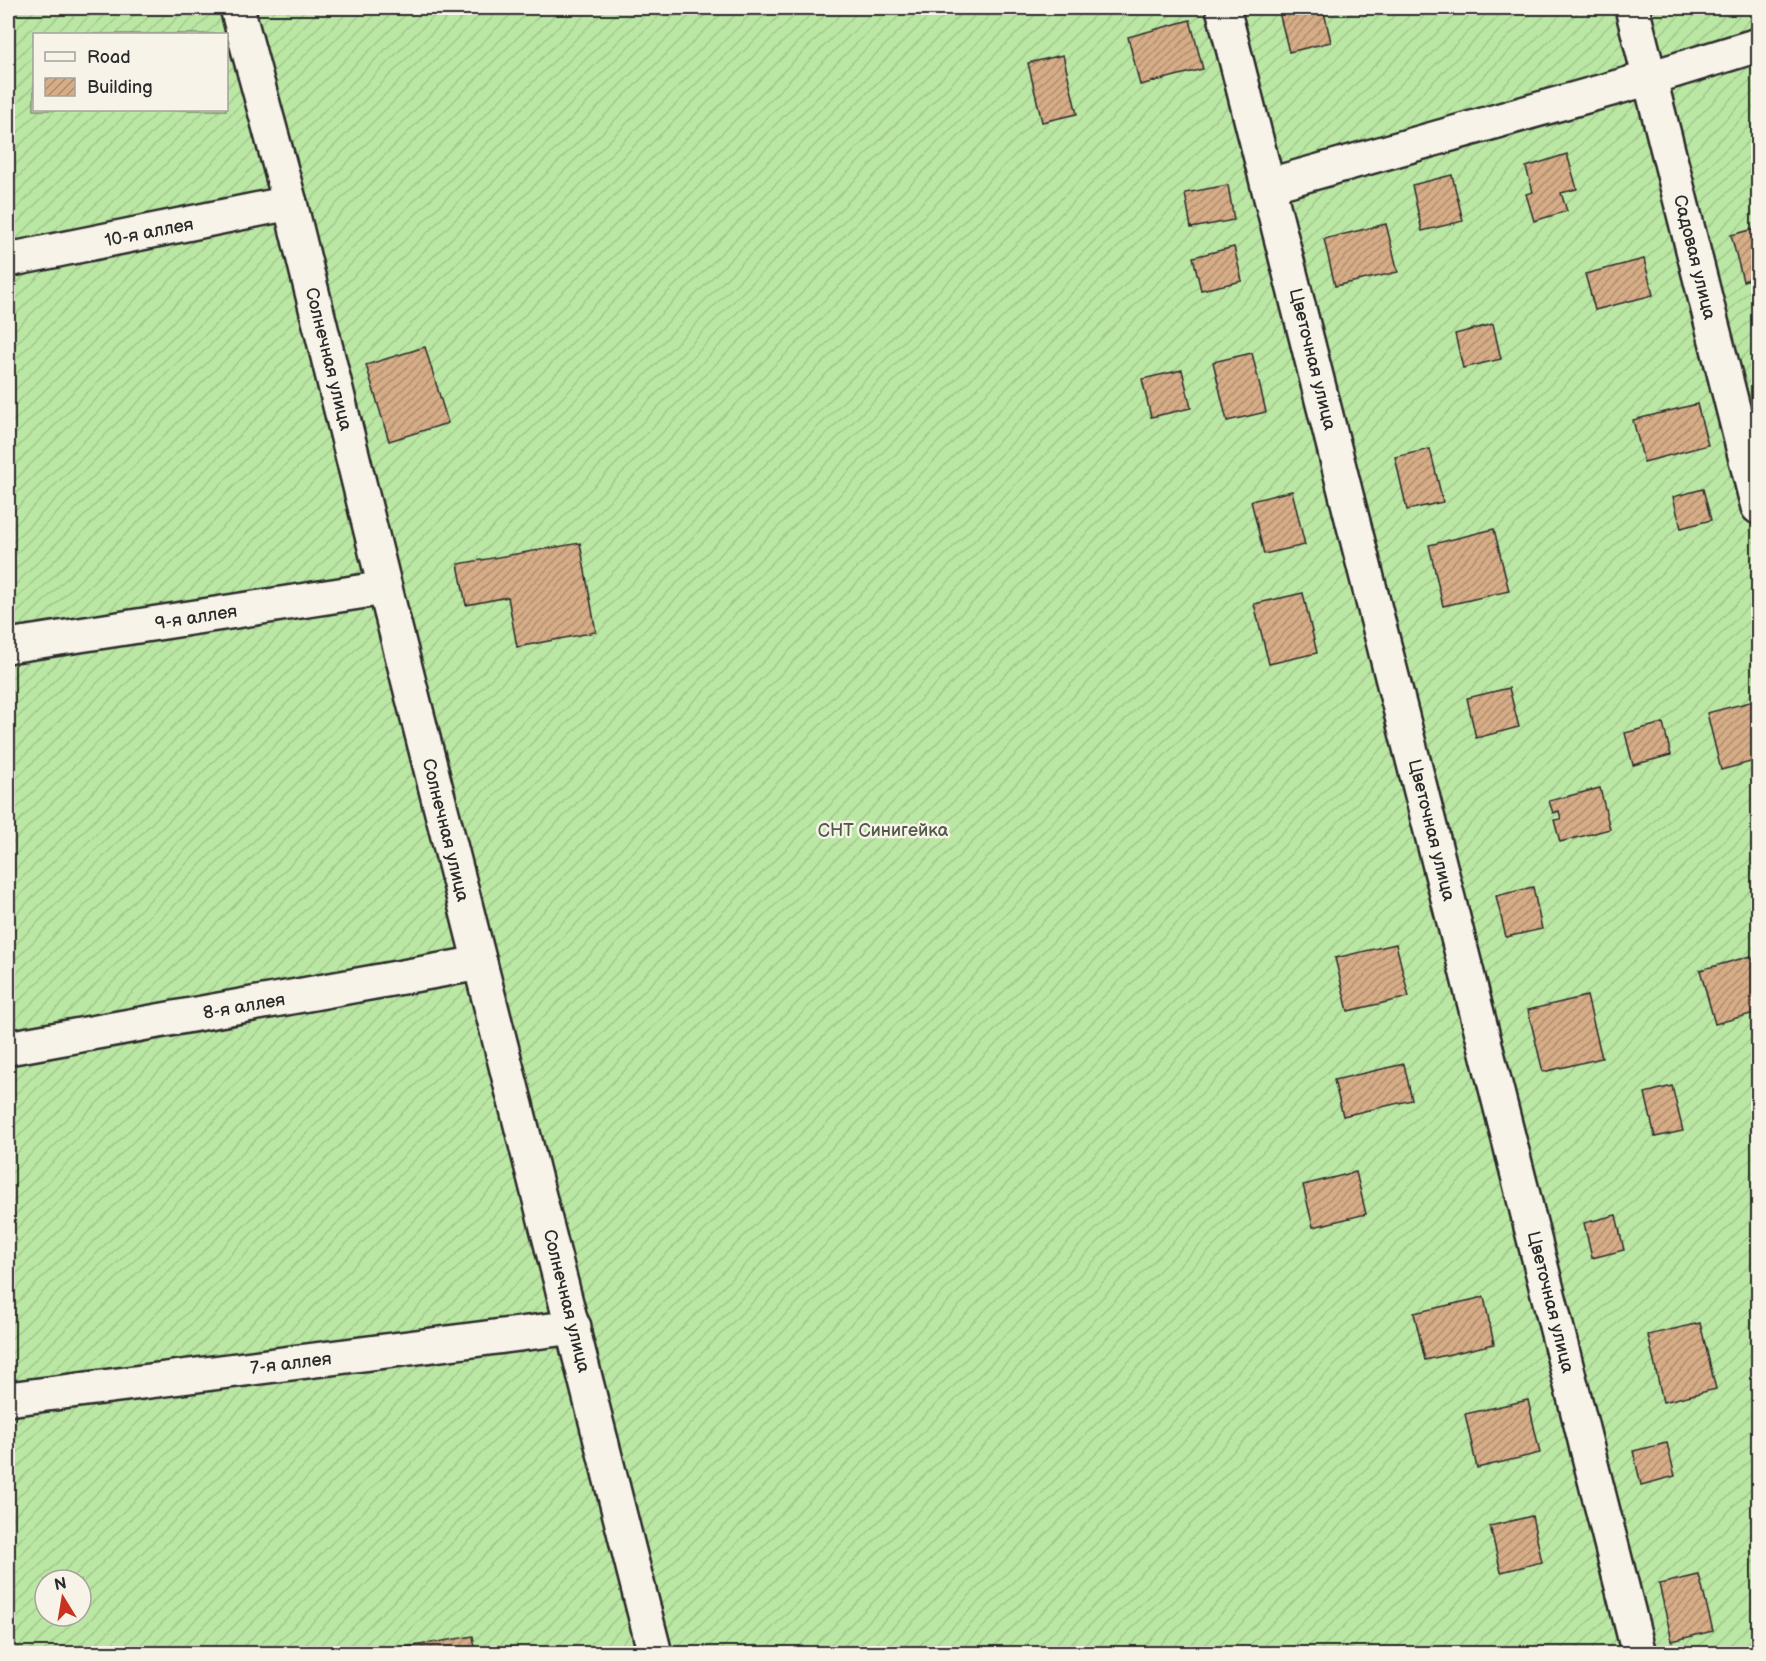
<svg xmlns="http://www.w3.org/2000/svg" width="1766" height="1661" viewBox="0 0 1766 1661" font-family="'Balsamiq Sans',sans-serif">
	<defs>
		<pattern id="garden-furrows" width="10" height="10" patternUnits="userSpaceOnUse" patternTransform="scale(1.5)"><rect width="10" height="10" fill="#bbe7a4"/><path d="M-1 1l2-2M0 10L10 0M9 11l2-2" fill="none" stroke="#a1c68d"/></pattern>
		<pattern id="building-hatch" width="6" height="6" patternUnits="userSpaceOnUse" patternTransform="scale(1.5)"><rect width="6" height="6" fill="#d6ad87"/><path d="M-1 1l2-2M0 6l6-6M5 7l2-2" fill="none" stroke="#ae8d6f"/></pattern>
	</defs>
	<rect width="100%" height="100%" fill="#f0e5d5"/>
	<filter id="ink" filterUnits="userSpaceOnUse"><feTurbulence type="fractalNoise" baseFrequency=".0167" numOctaves="2"/><feDisplacementMap in="SourceGraphic" scale="12" xChannelSelector="R" yChannelSelector="G"/><feConvolveMatrix kernelMatrix="1 2 1 2 8 2 1 2 1" color-interpolation-filters="sRGB"/></filter>
	<g filter="url(#ink)">
		<!-- garden -->
		<path fill="url(#garden-furrows)" stroke="#738968" stroke-width="1.5" fill-rule="evenodd" d="M8 8H1758V1653H8ZM34 34H226V110H34ZM45 1580H81V1616H45Z"/>
		<!-- building -->
		<g fill="url(#building-hatch)" stroke="#2b2b2b" stroke-width="1.5">
			<polygon points="1278,8 1323,8 1331,42 1289,52"/>
			<polygon points="1190,20 1203,69 1140,85 1128,37"/>
			<polygon points="1063,55 1077,114 1042,122 1028,63"/>
			<polygon points="1567,154 1577,189 1561,193 1567,211 1534,221 1526,194 1533,192 1526,167"/>
			<polygon points="1452,175 1463,221 1422,231 1412,185"/>
			<polygon points="1228,185 1234,220 1191,228 1185,193"/>
			<polygon points="1386,224 1398,272 1335,286 1324,239"/>
			<polygon points="1758,228 1758,277 1743,281 1731,235"/>
			<polygon points="1234,247 1242,281 1201,290 1193,257"/>
			<polygon points="1644,259 1653,295 1595,310 1585,274"/>
			<polygon points="1493,324 1501,359 1463,368 1455,334"/>
			<polygon points="425,347 448,423 389,441 366,365"/>
			<polygon points="1252,353 1266,412 1227,421 1213,362"/>
			<polygon points="1182,370 1191,408 1151,417 1142,379"/>
			<polygon points="1697,404 1708,445 1644,462 1633,420"/>
			<polygon points="1430,449 1443,502 1407,510 1395,457"/>
			<polygon points="1703,489 1711,520 1681,528 1673,497"/>
			<polygon points="1292,491 1305,545 1264,554 1251,501"/>
			<polygon points="1494,529 1509,591 1443,606 1429,545"/>
			<polygon points="580,543 596,632 517,647 508,597 466,605 458,564"/>
			<polygon points="1303,593 1317,653 1269,664 1254,604"/>
			<polygon points="1509,688 1519,727 1476,738 1467,698"/>
			<polygon points="1758,700 1758,760 1721,770 1707,713"/>
			<polygon points="1663,723 1671,755 1633,765 1625,733"/>
			<polygon points="1600,788 1610,829 1560,842 1554,820 1561,819 1559,811 1553,813 1549,801"/>
			<polygon points="1533,887 1542,929 1506,937 1496,896"/>
			<polygon points="1396,944 1409,997 1348,1011 1335,958"/>
			<polygon points="1751,956 1753,961 1758,959 1758,1012 1715,1024 1700,970"/>
			<polygon points="1587,996 1602,1058 1543,1072 1528,1010"/>
			<polygon points="1404,1064 1412,1100 1343,1116 1334,1080"/>
			<polygon points="1672,1086 1683,1131 1655,1137 1645,1093"/>
			<polygon points="1356,1172 1366,1214 1313,1227 1303,1185"/>
			<polygon points="1616,1215 1624,1250 1592,1258 1584,1223"/>
			<polygon points="1484,1297 1494,1344 1425,1360 1414,1313"/>
			<polygon points="1700,1323 1716,1389 1663,1402 1648,1335"/>
			<polygon points="1528,1400 1540,1453 1477,1468 1465,1414"/>
			<polygon points="1667,1443 1675,1476 1641,1485 1633,1451"/>
			<polygon points="1532,1516 1542,1562 1501,1572 1490,1526"/>
			<polygon points="1699,1575 1713,1631 1672,1641 1659,1584"/>
			<polygon points="473,1636 476,1654 407,1654 406,1647"/>
		</g>
		<g fill="none" stroke-linecap="round" stroke-linejoin="round">
			<!-- minor casing -->
			<g stroke="#2b2b2b" stroke-width="38">
				<g id="minor">
					<polyline points="237,8 290,203 385,588 655,1654"/>
					<polyline points="1223,8 1639,1654"/>
					<polyline points="1632,8 1758,507"/>
					<polyline points="1270,185 1650,78 1758,45"/>
					<polyline points="8,260 290,203"/>
					<polyline points="8,646 385,588"/>
					<polyline points="8,1048 480,963"/>
					<polyline points="8,1399 574,1327"/>
				</g>
			</g>
			<!-- minor -->
			<use href="#minor" stroke="#f7f3e8" stroke-width="33"/>
		</g>
	</g>
	<g text-anchor="middle" stroke-width="5" stroke-linejoin="round" paint-order="stroke">
		<!-- street labels -->
		<g font-size="18" fill="#2b2b2b" stroke="#f7f3e8">
			<text transform="translate(149 232) rotate(-11)" y="6">10-я аллея</text>
			<text transform="translate(1695 257) rotate(76)" y="6">Садовая улица</text>
			<text transform="translate(329 359) rotate(76)" y="6">Солнечная улица</text>
			<text transform="translate(1313 359) rotate(76)" y="6">Цветочная улица</text>
			<text transform="translate(196 617) rotate(-9)" y="6">9-я аллея</text>
			<text transform="translate(446 830) rotate(76)" y="6">Солнечная улица</text>
			<text transform="translate(1432 830) rotate(76)" y="6">Цветочная улица</text>
			<text transform="translate(244 1006) rotate(-10)" y="6">8-я аллея</text>
			<text transform="translate(567 1301) rotate(76)" y="6">Солнечная улица</text>
			<text transform="translate(1551 1302) rotate(76)" y="6">Цветочная улица</text>
			<text transform="translate(291 1363) rotate(-7)" y="6">7-я аллея</text>
		</g>
		<!-- park labels -->
		<g font-size="18" fill="#4f5a49" stroke="#f7f3e8">
			<text x="883" y="836">СНТ Синигейка</text>
		</g>
	</g>
	<!-- margin -->
	<rect width="1766" height="1661" fill="none" stroke="#f7f3e8" stroke-width="30"/>
	<rect x="15" y="15" width="1736" height="1631" fill="none" stroke="#2b2b2b" stroke-width="2" filter="url(#ink)"/>
	<!-- legend -->
	<rect x="33" y="33" width="195" height="78" fill="#f7f3e8" stroke="#a5a39c" stroke-width="1.5"/>
	<rect x="45" y="52" width="30" height="9" fill="#f7f3e8" stroke="#a5a39c" stroke-width="1.5"/>
	<text x="87" y="63" font-size="18" fill="#2b2b2b">Road</text>
	<rect x="45" y="78" width="30" height="18" fill="url(#building-hatch)" stroke="#a5a39c" stroke-width="1.5"/>
	<text x="87" y="93" font-size="18" fill="#2b2b2b">Building</text>
	<!-- north arrow -->
	<g transform="translate(63 1598) rotate(349)"><circle r="28" fill="#f7f3e8" stroke="#a5a39c" stroke-width="1.5"/>
	<path d="M0-4.5L10 22L0 15L-10 22Z" fill="#c8321e"/>
	<text y="-9" font-size="16" font-weight="bold" text-anchor="middle" fill="#2b2b2b">N</text>
	</g>
</svg>
